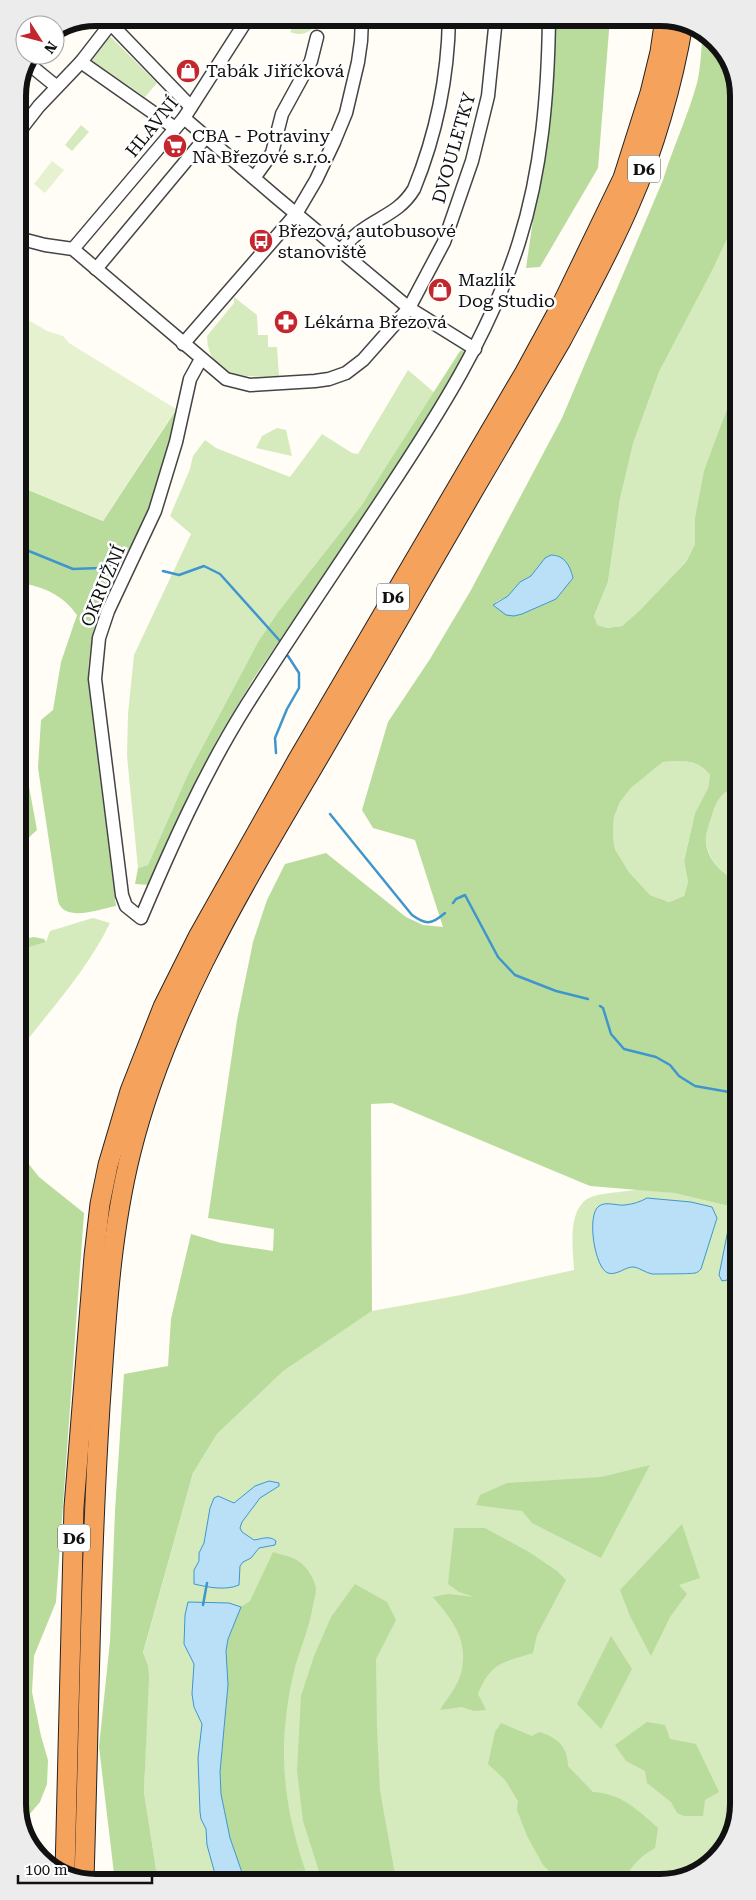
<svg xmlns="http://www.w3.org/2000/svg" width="756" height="1900" viewBox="0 0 756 1900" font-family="'Roboto Serif',serif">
	<rect width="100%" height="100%" fill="#fffdf5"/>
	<!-- green -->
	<g fill="#d5ebbd">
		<path d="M298 18H313L312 29C306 35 296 35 290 32Z"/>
		<polygon points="108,37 111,37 157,83 145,97 93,61 91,57"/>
		<polygon points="81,125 89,132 72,151 65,145"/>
		<polygon points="735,222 735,387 722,422 695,518 695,544 686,562 640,610 622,626 607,628 596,625 594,616 608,582 620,499 633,444 659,372 713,269"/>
		<path d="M234 297 257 315 258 335H268V347H277L279 376C247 378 208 378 207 336L234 303Z"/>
		<polygon points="408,370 435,393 361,506 278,612 258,642 188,774 148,865 138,868 127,756 128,714 134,655 191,534 170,516 190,469 193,456 205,440 216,448 290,477 322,434 352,453 358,454"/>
		<polygon points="277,428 286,430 292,456 256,448 262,436"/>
		<path d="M678 761C693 761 701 764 710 775L708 788 695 813 684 861 688 882 684 896 669 902 650 895 629 872 615 849 613 836 614 817 620 802 631 788 663 762Z"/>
		<path d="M736 786V877L732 878C719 871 708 857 706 842 705 835 709 825 711 819 716 801 720 794 736 786Z"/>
		<path d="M93 918 110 923C87 970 52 1008 20 1049V950L46 942 50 931Z"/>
		<path d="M641 1189 674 1193 737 1208 738 1804 722 1851 685 1878 158 1882 144 1792 146 1736 143 1654 193 1473 217 1434 283 1370 372 1311 461 1295 574 1270C573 1248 566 1204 594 1196 608 1192 626 1192 641 1189Z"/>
	</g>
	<!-- forest -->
	<g fill="#b9dc9c" fill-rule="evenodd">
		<polygon points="554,18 610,18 598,168 540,267 526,268 550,103"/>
		<path d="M703 32 708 34 734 71 735 222 713 269 659 372 633 444 620 499 608 582 594 616 597 625 607 628 622 626 640 610 686 562 695 544V518L704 471 735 387 736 786C720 794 716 801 711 819 709 825 705 835 706 842 707 857 719 871 732 878L736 877 737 1082 730 1084 729 1099 737 1104V1208L674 1193 590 1186 392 1103 371 1104 372 1311 283 1371 217 1434 193 1473 143 1653 148 1666 149 1677 144 1792 158 1882H115L99 1747 110 1641 115 1511 124 1374 168 1366 171 1319 191 1234 221 1243 273 1251 274 1229 208 1218 237 1020 253 942 267 900 285 864 326 853 406 917 423 925 443 927 415 840 373 828 362 810 388 722 430 659 471 590 562 418 663 180C673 147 688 116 697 83 701 67 701 49 703 32ZM545 558 572 573 573 578 556 599 522 614 496 602 508 596 525 579 531 576ZM678 761C693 761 701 764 710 775L708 788 695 813 684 861 688 882 684 896 669 902 650 895 629 872 615 849 613 836 614 817 620 802 631 788 663 762Z"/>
		<polygon points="463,350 465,355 462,362 389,479 254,678 219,736 186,800 150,885 135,884 138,868 148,865 188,774 258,642 278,612 361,506 460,351"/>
		<path d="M176 410C169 450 158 489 142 527 134 543 123 557 114 572 97 604 88 647 88 682L116 906C100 909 64 923 58 901L38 768 41 720 53 710 61 662 77 615C63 595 43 586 19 583V486L103 521Z"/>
		<path d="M28 781 37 830 24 842 19 843C19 825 14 794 28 781Z"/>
		<polygon points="34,937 44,939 46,942 20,950 20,940"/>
		<polygon points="20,1153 39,1177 84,1213 56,1602 34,1656 32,1692 41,1736 48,1760 47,1784 40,1802 22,1823"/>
		<polygon points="650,1465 601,1558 532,1523 522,1511 476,1505 480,1495 507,1483 601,1477"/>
		<polygon points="682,1524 700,1578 679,1585 687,1594 670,1617 651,1656 630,1616 620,1590"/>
		<path d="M454 1528H485L529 1552 557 1571 566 1580 537 1635 533 1653C502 1663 491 1662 478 1694L486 1710 474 1711 462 1707 440 1710C446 1700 459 1684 461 1673 469 1640 453 1621 433 1597L448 1594 474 1597 459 1592 448 1584Z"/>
		<path d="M273 1552C280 1555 292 1556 298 1561 307 1566 315 1580 316 1589 316 1594 314 1600 313 1605 310 1626 301 1646 295 1667 276 1745 282 1806 309 1881H245L230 1838 221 1794 220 1772 224 1721 228 1685 226 1651 228 1639 241 1607 250 1601Z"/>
		<polygon points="355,1584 387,1602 396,1620 376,1659 377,1729 380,1791 396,1880 322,1881 303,1821 297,1771 301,1696 314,1656 331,1617"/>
		<polygon points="611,1636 632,1669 601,1729 577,1704"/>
		<polygon points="647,1722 665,1725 670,1739 696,1744 719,1792 705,1800 703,1816 684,1816 677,1813 671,1802 647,1783 645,1771 626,1761 615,1745"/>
		<path d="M501 1723 532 1736 539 1732C557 1737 568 1747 568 1766L593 1792C621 1793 639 1811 658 1828L655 1848C642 1856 631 1864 626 1879H557L543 1865 527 1836 517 1810 518 1801 505 1780 488 1764 495 1732Z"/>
	</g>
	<!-- pitch -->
	<g fill="#e6f2cf">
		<polygon points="52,161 64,170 45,193 34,184"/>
		<polygon points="18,314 47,331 63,336 69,343 176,409 103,521 19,486"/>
	</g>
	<!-- water -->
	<g fill="#b9e0f7" stroke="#3f96cf">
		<path d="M551 555C564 555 570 565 573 578L556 599 522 614 514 616 506 615 493 605 508 596 520 582 531 576 545 558Z"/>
		<polygon points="737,1083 737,1104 729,1099 730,1084"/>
		<path d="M647 1198 691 1202 712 1207 717 1218 701 1269C699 1271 697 1273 695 1273 692 1274 656 1274 652 1274 646 1273 640 1268 634 1267 626 1266 617 1276 608 1273 595 1269 586 1215 599 1206 606 1201 617 1206 625 1205 633 1204 640 1202 647 1198Z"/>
		<polygon points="731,1215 737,1215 737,1278 722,1281 719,1275"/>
		<path d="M269 1481 279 1483V1486L260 1498 242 1522 240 1528 242 1532 254 1540C262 1539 269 1535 276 1541L275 1545 259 1548 251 1558 243 1562 240 1566 239 1585C225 1591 207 1587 194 1584V1570L199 1561V1553L204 1543 210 1508 214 1498 218 1496 234 1503 255 1486Z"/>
		<polygon points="188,1602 229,1603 241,1607 228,1639 226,1651 228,1685 220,1772 221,1794 230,1838 245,1881 217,1881 207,1845 206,1829 201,1819 200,1812 198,1758 202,1724 194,1707 192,1694 194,1664 184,1644 185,1615"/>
	</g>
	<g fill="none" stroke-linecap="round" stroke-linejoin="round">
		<!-- stream -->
		<g stroke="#3f96cf" stroke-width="2.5">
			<polyline points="19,547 73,569 99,568 121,561"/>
			<polyline points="163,571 179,575 204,566 220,574 280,641"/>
			<polyline points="276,753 275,738 287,709 299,688 299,673 288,656"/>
			<path d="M330 814 412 915C426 925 431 925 445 913"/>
			<polyline points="453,903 456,899 465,895 498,957 515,975 556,991 588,999"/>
			<polyline points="600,1006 603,1008 611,1034 624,1049 656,1057 670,1065 679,1076 695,1086 729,1092"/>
			<polyline points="203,1605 207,1583"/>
		</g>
		<!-- minor casing -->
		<g stroke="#444" stroke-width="15">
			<g id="minor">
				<polyline points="111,24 191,107"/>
				<polyline points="81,62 175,128"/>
				<polyline points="30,65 57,87"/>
				<polyline points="184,118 276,197 409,308 475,349"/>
				<polyline points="18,133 39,106 81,62 115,18"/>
				<polyline points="254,178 272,153 282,114 311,61 317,37"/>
				<polyline points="18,238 45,245 73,249 226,379 250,385 315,381 329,379 346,373 363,360 409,308 444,242 472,161 488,96 496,18"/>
				<polyline points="73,249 184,118 248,18"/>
				<path d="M340 250C347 244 353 236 361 231 381 216 400 212 414 189 436 135 448 76 449 18"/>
				<polyline points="96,269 206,137"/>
				<polyline points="183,344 296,214 316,180 334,142 346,113 358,62 361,41 362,18"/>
				<path d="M201 359 190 379 176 442 155 511 108 611 99 638 95 679 122 895 126 906 141 918C172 845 204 773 246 706 291 635 339 565 385 495 438 415 490 334 519 242 542 169 548 94 549 18"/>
			</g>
		</g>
		<!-- highway casing -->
		<g stroke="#222" stroke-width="21">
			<g id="highway">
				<polyline points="65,1872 74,1507 94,1256 100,1204 108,1165 130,1091 163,1007 198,937 297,761 525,372 563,302 623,178 650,93 660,52 665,18"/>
				<path d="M84 1879C89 1722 90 1564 100 1407 106 1322 110 1236 131 1152 167 1007 248 878 323 750 402 613 481 477 561 341 585 296 610 251 630 204 654 150 673 83 683 24"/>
			</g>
		</g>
		<!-- minor -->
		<use href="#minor" stroke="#fff" stroke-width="12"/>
		<!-- highway -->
		<use href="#highway" stroke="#f5a25d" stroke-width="19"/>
	</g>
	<!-- icons -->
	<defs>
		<g id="shop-disc" transform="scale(1.25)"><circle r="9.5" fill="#c4262e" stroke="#fff"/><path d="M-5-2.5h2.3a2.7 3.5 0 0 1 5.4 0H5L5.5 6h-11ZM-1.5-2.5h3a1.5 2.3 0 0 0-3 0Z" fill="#fff"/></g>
		<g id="supermarket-disc" transform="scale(1.25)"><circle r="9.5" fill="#c4262e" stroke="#fff"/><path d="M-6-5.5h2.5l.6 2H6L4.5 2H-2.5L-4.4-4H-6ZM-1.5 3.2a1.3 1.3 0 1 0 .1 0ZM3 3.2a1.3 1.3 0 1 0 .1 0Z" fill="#fff"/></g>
		<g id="bus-disc" transform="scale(1.25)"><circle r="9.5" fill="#c4262e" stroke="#fff"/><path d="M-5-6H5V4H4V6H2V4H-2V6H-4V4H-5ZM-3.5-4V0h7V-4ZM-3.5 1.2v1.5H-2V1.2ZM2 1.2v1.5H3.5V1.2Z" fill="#fff"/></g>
		<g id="pharmacy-disc" transform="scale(1.25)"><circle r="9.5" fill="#c4262e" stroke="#fff"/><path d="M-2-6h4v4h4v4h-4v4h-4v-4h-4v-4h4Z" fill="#fff"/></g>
	</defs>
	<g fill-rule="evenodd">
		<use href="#shop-disc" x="188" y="71"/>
		<use href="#supermarket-disc" x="175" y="146"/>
		<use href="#bus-disc" x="261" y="241"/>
		<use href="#shop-disc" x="440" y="290"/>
		<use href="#pharmacy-disc" x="286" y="322"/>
	</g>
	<g text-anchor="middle" stroke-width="5" stroke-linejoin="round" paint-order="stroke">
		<!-- shield labels -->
		<g fill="#fff" stroke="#585858" stroke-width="1">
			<rect x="628" y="155.5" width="32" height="27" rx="4"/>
			<rect x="377" y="583.5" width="32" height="27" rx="4"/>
			<rect x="58" y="1524.5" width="32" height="27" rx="4"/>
		</g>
		<g font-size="16" font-weight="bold" fill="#111">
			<text x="644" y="175">D6</text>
			<text x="393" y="603">D6</text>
			<text x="74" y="1544">D6</text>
		</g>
		<!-- poi labels -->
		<g font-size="18" fill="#111" stroke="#fff" text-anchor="start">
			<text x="206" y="77">Tabák Jiříčková</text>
			<text x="192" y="142">CBA - Potraviny<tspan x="192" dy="21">Na Březové s.r.o.</tspan></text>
			<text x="278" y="237">Březová, autobusové<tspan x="278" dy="21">stanoviště</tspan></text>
			<text x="458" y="286">Mazlík<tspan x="458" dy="21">Dog Studio</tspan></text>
			<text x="304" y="328">Lékárna Březová</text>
		</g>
		<!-- street labels -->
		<g font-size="18" fill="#111" stroke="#fff">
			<text transform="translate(152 127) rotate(-51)" y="6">HLAVNÍ</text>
			<text transform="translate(454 148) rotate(-74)" y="6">DVOULETKY</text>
			<text transform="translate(103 586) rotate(-67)" y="6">OKRUŽNÍ</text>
		</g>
	</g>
	<!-- crop -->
	<path d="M0 0H756V1900H0ZM96 26H660A70 70 0 0 1 730 96V1804A70 70 0 0 1 660 1874H96A70 70 0 0 1 26 1804V96A70 70 0 0 1 96 26Z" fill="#ececec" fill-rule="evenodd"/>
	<path fill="none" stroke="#111" stroke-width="6" d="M96 26H660A70 70 0 0 1 730 96V1804A70 70 0 0 1 660 1874H96A70 70 0 0 1 26 1804V96A70 70 0 0 1 96 26Z"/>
	<!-- north arrow -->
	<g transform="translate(40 40) rotate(126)"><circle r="24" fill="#ffffff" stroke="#a0a0a0"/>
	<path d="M0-4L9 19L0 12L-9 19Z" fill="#c4262e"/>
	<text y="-8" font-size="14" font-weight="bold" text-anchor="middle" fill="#111111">N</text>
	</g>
	<!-- scale -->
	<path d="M18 1875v8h134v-8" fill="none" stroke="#111111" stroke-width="2.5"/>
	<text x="25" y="1875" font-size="15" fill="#111111" stroke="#ffffff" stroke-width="4" paint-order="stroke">100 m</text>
</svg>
